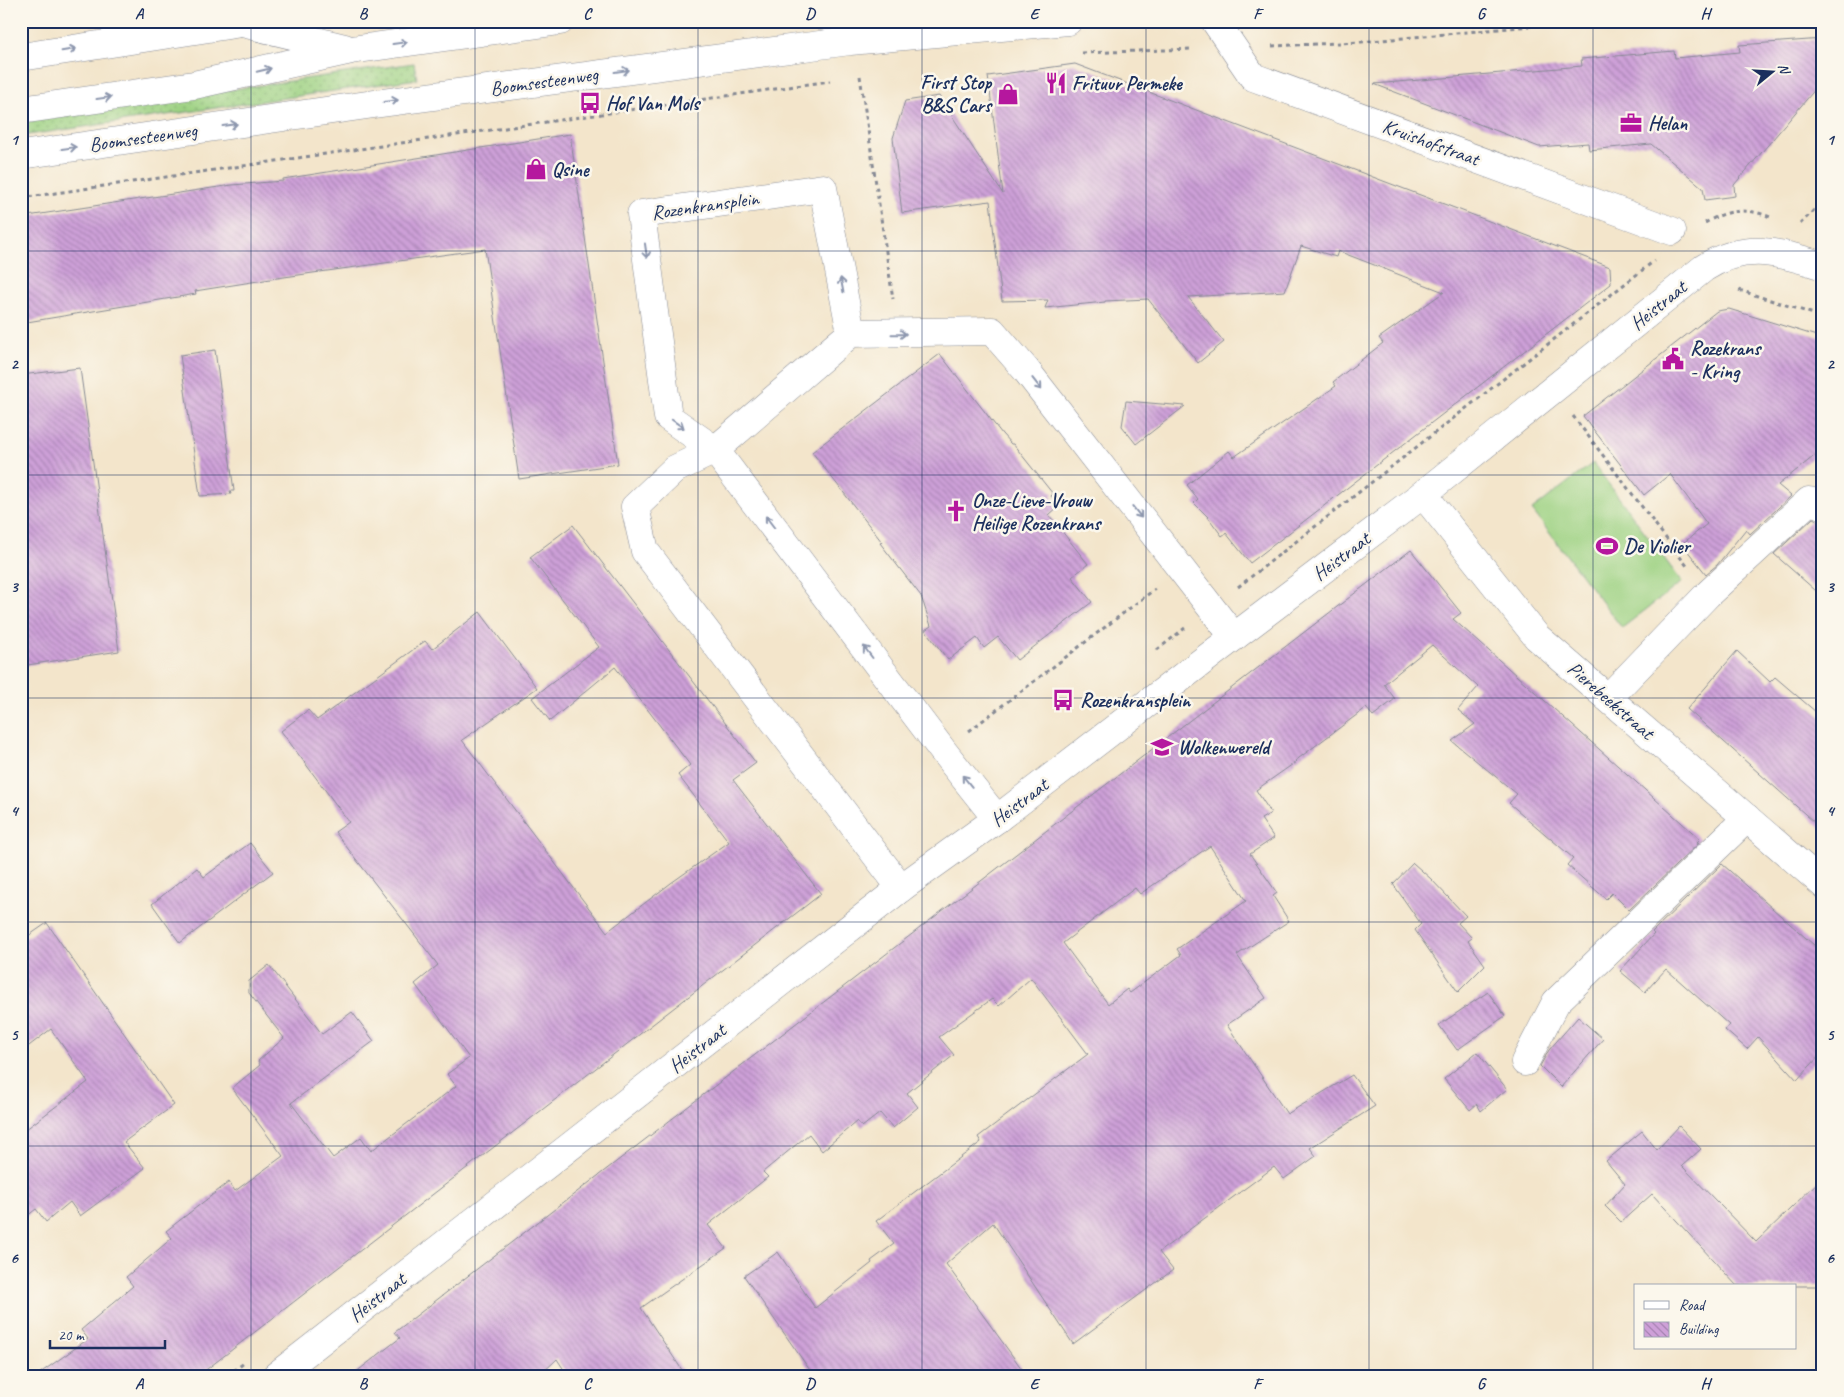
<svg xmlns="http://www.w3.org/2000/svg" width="1844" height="1397" viewBox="0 0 1844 1397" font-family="Caveat,sans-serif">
	<defs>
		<pattern id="grass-dots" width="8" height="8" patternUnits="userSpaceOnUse" patternTransform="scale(1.25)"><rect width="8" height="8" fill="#9ed283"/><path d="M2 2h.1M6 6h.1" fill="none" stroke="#80ab6e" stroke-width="1.8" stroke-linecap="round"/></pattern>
		<pattern id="building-back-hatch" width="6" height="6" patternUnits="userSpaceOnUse" patternTransform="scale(1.25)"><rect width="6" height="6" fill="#cea0d8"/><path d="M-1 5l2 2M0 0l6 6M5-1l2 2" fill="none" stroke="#a683b2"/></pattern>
	</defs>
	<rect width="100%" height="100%" fill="#fbf7ec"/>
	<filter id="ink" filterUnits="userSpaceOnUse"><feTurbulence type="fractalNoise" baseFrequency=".02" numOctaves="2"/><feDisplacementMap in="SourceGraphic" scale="10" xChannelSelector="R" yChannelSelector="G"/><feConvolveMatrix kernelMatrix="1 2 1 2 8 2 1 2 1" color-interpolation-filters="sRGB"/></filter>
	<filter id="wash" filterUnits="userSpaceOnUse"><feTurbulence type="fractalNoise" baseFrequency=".0096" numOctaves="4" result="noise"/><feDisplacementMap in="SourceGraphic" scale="20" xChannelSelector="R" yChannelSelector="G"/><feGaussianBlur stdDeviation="1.12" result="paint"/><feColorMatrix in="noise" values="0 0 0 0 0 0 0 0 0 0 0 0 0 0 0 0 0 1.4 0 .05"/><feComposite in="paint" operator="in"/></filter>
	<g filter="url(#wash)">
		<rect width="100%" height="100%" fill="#f3e5cb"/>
		<!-- grass -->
		<polygon fill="url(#grass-dots)" stroke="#5c8070" points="414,63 417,79 21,136 21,120"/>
		<!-- garden -->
		<polygon fill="#9ed283" stroke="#5c8070" points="1593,463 1682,582 1622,628 1532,510"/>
		<g id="blocks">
			<!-- building -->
			<g fill="url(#building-back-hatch)" fill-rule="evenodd">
				<polygon points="1823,39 1823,80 1734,185 1735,196 1705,200 1703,188 1651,144 1589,150 1588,143 1539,147 1374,84 1582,66 1581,59 1674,51 1675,58 1740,52 1739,45"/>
				<polygon points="1075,64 1610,267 1611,284 1250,563 1226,533 1222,536 1208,517 1194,503 1198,499 1187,485 1229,451 1234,457 1336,386 1333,382 1383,343 1379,338 1444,292 1338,251 1336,257 1301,246 1285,291 1188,297 1224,342 1198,363 1148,299 1105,301 1105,302 1045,308 1048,300 1002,301 990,201 902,213 893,138 905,101 939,96 1003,194 988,76"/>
				<polygon points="570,134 618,464 519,479 485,249 277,278 195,291 196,294 21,323 21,217 232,185 283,181 283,179"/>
				<polygon points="1729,309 1823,338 1823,449 1778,485 1791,496 1750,534 1746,529 1717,565 1706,574 1682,544 1707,524 1670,474 1644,495 1583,416 1717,311"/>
				<polygon points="215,350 234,491 230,491 231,494 200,496 180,355"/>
				<polygon points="940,354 1002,434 1011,444 1013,444 1053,494 1051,496 1059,506 1049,515 1088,564 1072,577 1092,602 1017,660 998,637 984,648 977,638 948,660 925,630 931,626 921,596 880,543 882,542 812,452"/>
				<polygon points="80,368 119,651 21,666 21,375"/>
				<polygon points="1126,401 1185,406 1136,444 1122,426"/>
				<polygon points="1813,518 1823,523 1823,597 1774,554"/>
				<polygon points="573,525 756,763 733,780 821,894 198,1376 36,1376 88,1339 81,1330 133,1286 126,1277 172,1238 166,1231 229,1182 235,1191 283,1156 232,1088 260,1065 258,1061 284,1038 249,993 249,981 269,965 322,1034 352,1012 374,1041 291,1103 333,1158 361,1137 371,1151 456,1086 447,1074 469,1058 415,984 438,965 335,832 349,822 281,731 308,710 317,720 425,641 432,649 480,612 537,688 462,740 607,932 671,883 729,842 678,775 690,765 615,667 550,721 532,698 599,647 530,557"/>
				<path d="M1411 550 1461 613 1453 619 1700 839 1697 842 1699 843 1629 910 1612 893 1606 899 1567 865 1573 858 1509 803 1517 794 1452 741 1475 724 1458 710 1478 687 1432 645 1384 684 1395 699 1373 716 1366 708 1295 761 1296 762 1256 790 1271 813 1261 819 1274 838 1250 854 1277 893 1273 896 1289 921 1237 955 1266 998 1227 1025 1287 1114 1352 1075 1375 1106 1310 1148 1316 1156 1284 1179 1274 1167 1159 1252 1173 1270 1073 1344 993 1223 946 1264 1027 1376H814L744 1276 778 1252 815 1308 872 1263 871 1261 894 1244 876 1221 981 1142 978 1137 1088 1054 1031 978 999 1006 992 999 939 1037 954 1055 907 1093 918 1107 893 1128 880 1113 862 1127 857 1121 822 1151 809 1134 763 1172 768 1177 708 1225 726 1248 641 1308 686 1376H568L557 1359 539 1376H351L400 1338 395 1332 412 1319ZM1210 846 1246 901 1177 949 1181 955 1130 993 1127 989 1108 1004 1063 943 1135 888 1140 894Z"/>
				<polygon points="1737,651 1770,682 1775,677 1823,718 1823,830 1687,709"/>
				<polygon points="250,843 273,872 180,943 152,904 197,868 204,877"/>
				<polygon points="1413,863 1431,879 1466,916 1458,923 1472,938 1468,941 1485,965 1458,992 1415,930 1421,924 1393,884"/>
				<polygon points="1722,864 1823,953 1823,1052 1797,1080 1758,1037 1747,1049 1725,1030 1729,1025 1666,969 1645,992 1620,971 1654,934 1652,932"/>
				<polygon points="47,923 174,1105 124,1142 145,1168 80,1216 70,1202 46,1222 36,1209 21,1221 21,1133 88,1082 51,1029 21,1052 21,941"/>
				<polygon points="1488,992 1505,1016 1457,1050 1439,1025"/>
				<polygon points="1578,1017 1603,1039 1561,1087 1540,1066 1549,1050"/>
				<polygon points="1477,1052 1507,1089 1481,1111 1477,1104 1470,1110 1444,1079"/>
				<polygon points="1679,1126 1701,1149 1682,1166 1756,1242 1823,1177 1823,1286 1737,1286 1652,1194 1621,1222 1605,1206 1625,1184 1606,1161 1642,1131 1657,1150"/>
			</g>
		</g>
	</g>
	<g filter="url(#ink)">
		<use href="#blocks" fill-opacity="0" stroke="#878a94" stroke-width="1"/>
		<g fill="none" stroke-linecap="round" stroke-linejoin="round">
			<!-- minor casing -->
			<g stroke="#878a94" stroke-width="29">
				<g id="minor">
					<polyline points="1215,21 1253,77 1672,231"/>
					<polyline points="851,333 823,188 641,214 668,417 715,450 943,751 997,819"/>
					<polyline points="1423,494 1537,637 1823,884"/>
					<polyline points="1608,698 1708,594 1809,501 1823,505"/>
					<polyline points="901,888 645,551 635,507 675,469 715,450 851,333 992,331 1026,370 1234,637"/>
					<polyline points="1525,1062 1556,1002 1747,818"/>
					<path d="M276 1376 901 888 997 819 1234 637 1423 494 1704 268C1745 242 1780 252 1823 266"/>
				</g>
			</g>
			<!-- major casing -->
			<g stroke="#878a94" stroke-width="29">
				<polyline id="major" points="21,155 374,104 850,41 1068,21"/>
			</g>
			<!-- highway casing -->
			<g stroke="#878a94" stroke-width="29">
				<g id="highway">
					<polyline points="242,23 345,48"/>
					<polyline points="21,57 254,21"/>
					<polyline points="21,110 194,85 351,50 560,21"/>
				</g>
			</g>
			<!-- path -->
			<g stroke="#878a94" stroke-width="3" stroke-dasharray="4 4" stroke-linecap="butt">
				<polyline points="1272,46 1361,42 1584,21"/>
				<polyline points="1082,53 1193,49"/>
				<polyline points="860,76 893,299"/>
				<polyline points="21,198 830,81"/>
				<path d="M1705 223C1726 210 1747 207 1770 217"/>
				<polyline points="1800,224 1823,201"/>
				<polyline points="1739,290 1823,317"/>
				<polyline points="1573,416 1687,566"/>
				<polyline points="1238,587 1654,261"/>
				<polyline points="1157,650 1185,628"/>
				<polyline points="969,731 1155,589"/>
				<polyline points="227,1376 244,1363"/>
			</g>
			<!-- minor -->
			<use href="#minor" stroke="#fff" stroke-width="28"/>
			<!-- major -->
			<use href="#major" stroke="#fff" stroke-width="28"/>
			<!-- highway -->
			<use href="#highway" stroke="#fff" stroke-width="28"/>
		</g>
		<!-- one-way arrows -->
		<defs><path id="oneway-shaft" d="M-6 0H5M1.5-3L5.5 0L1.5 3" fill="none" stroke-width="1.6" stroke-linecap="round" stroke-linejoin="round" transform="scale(1.25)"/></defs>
		<g stroke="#8d97ae">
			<use href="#oneway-shaft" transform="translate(400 43) rotate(-8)"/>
			<use href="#oneway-shaft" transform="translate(69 50) rotate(-9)"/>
			<use href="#oneway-shaft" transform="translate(264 70) rotate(-13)"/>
			<use href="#oneway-shaft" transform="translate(622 71) rotate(-8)"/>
			<use href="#oneway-shaft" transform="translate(104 98) rotate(-8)"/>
			<use href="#oneway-shaft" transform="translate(391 101) rotate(-8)"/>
			<use href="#oneway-shaft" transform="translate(230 125) rotate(-8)"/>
			<use href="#oneway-shaft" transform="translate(69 148) rotate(-8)"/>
			<use href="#oneway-shaft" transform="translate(646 251) rotate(82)"/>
			<use href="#oneway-shaft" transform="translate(842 285) rotate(-101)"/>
			<use href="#oneway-shaft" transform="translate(899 334) rotate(-1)"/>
			<use href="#oneway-shaft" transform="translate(1037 384) rotate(52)"/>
			<use href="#oneway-shaft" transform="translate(678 424) rotate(35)"/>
			<use href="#oneway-shaft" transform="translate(1137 512) rotate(52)"/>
			<use href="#oneway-shaft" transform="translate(770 522) rotate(-127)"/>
			<use href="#oneway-shaft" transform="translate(868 652) rotate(-127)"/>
			<use href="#oneway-shaft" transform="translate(967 781) rotate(-129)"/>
		</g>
	</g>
	<!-- grid -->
	<path fill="none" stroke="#1b2f5e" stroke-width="1" stroke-opacity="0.55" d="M251 21V1376M475 21V1376M698 21V1376M922 21V1376M1146 21V1376M1369 21V1376M1593 21V1376M21 251H1823M21 475H1823M21 698H1823M21 922H1823M21 1146H1823"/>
	<!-- icons -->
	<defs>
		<g id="restaurant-bare" transform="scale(1.725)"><path d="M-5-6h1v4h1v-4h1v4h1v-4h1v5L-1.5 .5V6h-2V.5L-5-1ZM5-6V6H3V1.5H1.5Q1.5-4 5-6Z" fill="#b5179e" stroke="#fbf7ec" stroke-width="2.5" paint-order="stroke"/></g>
		<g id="shop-bare" transform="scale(1.725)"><path d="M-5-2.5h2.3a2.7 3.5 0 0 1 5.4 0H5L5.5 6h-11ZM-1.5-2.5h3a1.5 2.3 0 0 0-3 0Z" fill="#b5179e" stroke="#fbf7ec" stroke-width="2.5" paint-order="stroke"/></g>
		<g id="bus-bare" transform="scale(1.725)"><path d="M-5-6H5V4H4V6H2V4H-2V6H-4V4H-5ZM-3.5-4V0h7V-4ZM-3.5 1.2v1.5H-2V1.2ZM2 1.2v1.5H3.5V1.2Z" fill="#b5179e" stroke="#fbf7ec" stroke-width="2.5" paint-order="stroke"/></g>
		<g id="office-bare" transform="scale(1.725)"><path d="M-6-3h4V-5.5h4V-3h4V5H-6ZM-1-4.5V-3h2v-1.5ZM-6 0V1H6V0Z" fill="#b5179e" stroke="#fbf7ec" stroke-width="2.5" paint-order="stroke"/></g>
		<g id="civic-bare" transform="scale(1.725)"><path d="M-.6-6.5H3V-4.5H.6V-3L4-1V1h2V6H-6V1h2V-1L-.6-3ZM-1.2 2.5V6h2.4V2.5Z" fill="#b5179e" stroke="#fbf7ec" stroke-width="2.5" paint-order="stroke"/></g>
		<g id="church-bare" transform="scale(1.725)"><path d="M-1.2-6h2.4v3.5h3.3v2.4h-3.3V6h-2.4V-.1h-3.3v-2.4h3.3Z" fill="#b5179e" stroke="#fbf7ec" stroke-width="2.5" paint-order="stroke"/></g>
		<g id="stadium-bare" transform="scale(1.725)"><path d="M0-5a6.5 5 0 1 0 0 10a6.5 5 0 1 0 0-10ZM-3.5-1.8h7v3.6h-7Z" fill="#b5179e" stroke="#fbf7ec" stroke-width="2.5" paint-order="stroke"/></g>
		<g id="school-bare" transform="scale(1.725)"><path d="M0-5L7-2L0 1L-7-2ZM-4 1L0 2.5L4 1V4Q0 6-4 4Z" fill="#b5179e" stroke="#fbf7ec" stroke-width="2.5" paint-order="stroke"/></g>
	</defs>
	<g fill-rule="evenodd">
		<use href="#restaurant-bare" x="1056" y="83"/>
		<use href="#shop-bare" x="1008" y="94"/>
		<use href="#bus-bare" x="590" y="103"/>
		<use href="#office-bare" x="1631" y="123"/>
		<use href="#shop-bare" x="536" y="169"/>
		<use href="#civic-bare" x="1673" y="359"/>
		<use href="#church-bare" x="956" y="511"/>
		<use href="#stadium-bare" x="1607" y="546"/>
		<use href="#bus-bare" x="1063" y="700"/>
		<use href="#school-bare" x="1162" y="747"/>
	</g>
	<g text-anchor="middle" stroke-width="5" stroke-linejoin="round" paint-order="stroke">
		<!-- street labels -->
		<g font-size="20" fill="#1b2f5e" stroke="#fbf7ec">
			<text transform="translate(544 81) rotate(-8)" y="7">Boomsesteenweg</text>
			<text transform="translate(143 137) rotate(-8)" y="7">Boomsesteenweg</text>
			<text transform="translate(1431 142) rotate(20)" y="7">Kruishofstraat</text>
			<text transform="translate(705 205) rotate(-8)" y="7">Rozenkransplein</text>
			<text transform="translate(1658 305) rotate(-39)" y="7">Heistraat</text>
			<text transform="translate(1341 556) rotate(-37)" y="7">Heistraat</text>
			<text transform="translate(1611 700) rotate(41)" y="7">Pierebeekstraat</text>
			<text transform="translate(1019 802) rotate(-37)" y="7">Heistraat</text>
			<text transform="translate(697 1048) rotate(-38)" y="7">Heistraat</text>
			<text transform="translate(377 1297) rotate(-38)" y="7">Heistraat</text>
		</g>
		<!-- poi labels -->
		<g font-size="20" font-weight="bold" fill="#1b2f5e" stroke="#fbf7ec" text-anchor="start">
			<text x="991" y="89" text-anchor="end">First Stop<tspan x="991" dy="23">B&amp;S Cars</tspan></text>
			<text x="1072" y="90">Frituur Permeke</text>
			<text x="606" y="110">Hof Van Mols</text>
			<text x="1648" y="130">Helan</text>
			<text x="552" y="176">Qsine</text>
			<text x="1690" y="355">Rozekrans<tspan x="1690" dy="23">- Kring</tspan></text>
			<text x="972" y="507">Onze-Lieve-Vrouw<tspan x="972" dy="23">Heilige Rozenkrans</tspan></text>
			<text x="1624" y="553">De Violier</text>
			<text x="1080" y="707">Rozenkransplein</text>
			<text x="1178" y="754">Wolkenwereld</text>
		</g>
	</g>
	<!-- margin -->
	<rect width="1844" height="1397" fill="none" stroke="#fbf7ec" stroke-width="55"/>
	<!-- legend -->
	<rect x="1634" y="1284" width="162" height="65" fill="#fbf7ec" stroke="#a1a7b3"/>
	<rect x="1644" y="1301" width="25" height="8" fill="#ffffff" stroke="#a1a7b3"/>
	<text x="1679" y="1310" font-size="15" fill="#1b2f5e">Road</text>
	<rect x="1644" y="1322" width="25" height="15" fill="url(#building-back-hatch)" stroke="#a1a7b3"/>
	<text x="1679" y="1334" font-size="15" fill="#1b2f5e">Building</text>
	<!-- north arrow -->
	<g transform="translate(1772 72) rotate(72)" stroke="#fbf7ec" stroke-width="4" paint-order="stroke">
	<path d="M0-4L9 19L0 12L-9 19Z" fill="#1b2f5e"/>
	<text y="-8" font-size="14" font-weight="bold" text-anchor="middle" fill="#1b2f5e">N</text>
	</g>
	<!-- scale -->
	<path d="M50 1340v8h115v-8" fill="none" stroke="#1b2f5e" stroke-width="2.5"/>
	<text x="58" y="1340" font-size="15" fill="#1b2f5e" stroke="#fbf7ec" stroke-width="4" paint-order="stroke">20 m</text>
	<rect x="28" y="28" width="1788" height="1342" fill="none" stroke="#1b2f5e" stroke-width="2"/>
	<g font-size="16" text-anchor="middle" font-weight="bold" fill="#1b2f5e">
		<text x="139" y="19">A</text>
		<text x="363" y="19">B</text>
		<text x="587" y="19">C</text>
		<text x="810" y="19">D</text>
		<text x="1034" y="19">E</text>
		<text x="1257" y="19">F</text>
		<text x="1481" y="19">G</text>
		<text x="1705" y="19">H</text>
		<text x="14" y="145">1</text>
		<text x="1830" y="145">1</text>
		<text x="14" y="369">2</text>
		<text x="1830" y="369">2</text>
		<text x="14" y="592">3</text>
		<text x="1830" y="592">3</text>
		<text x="14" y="816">4</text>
		<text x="1830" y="816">4</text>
		<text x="14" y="1040">5</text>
		<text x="1830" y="1040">5</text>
		<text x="14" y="1263">6</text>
		<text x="1830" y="1263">6</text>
		<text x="139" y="1389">A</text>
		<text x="363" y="1389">B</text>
		<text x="587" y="1389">C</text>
		<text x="810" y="1389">D</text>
		<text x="1034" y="1389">E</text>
		<text x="1257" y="1389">F</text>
		<text x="1481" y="1389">G</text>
		<text x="1705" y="1389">H</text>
	</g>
</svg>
